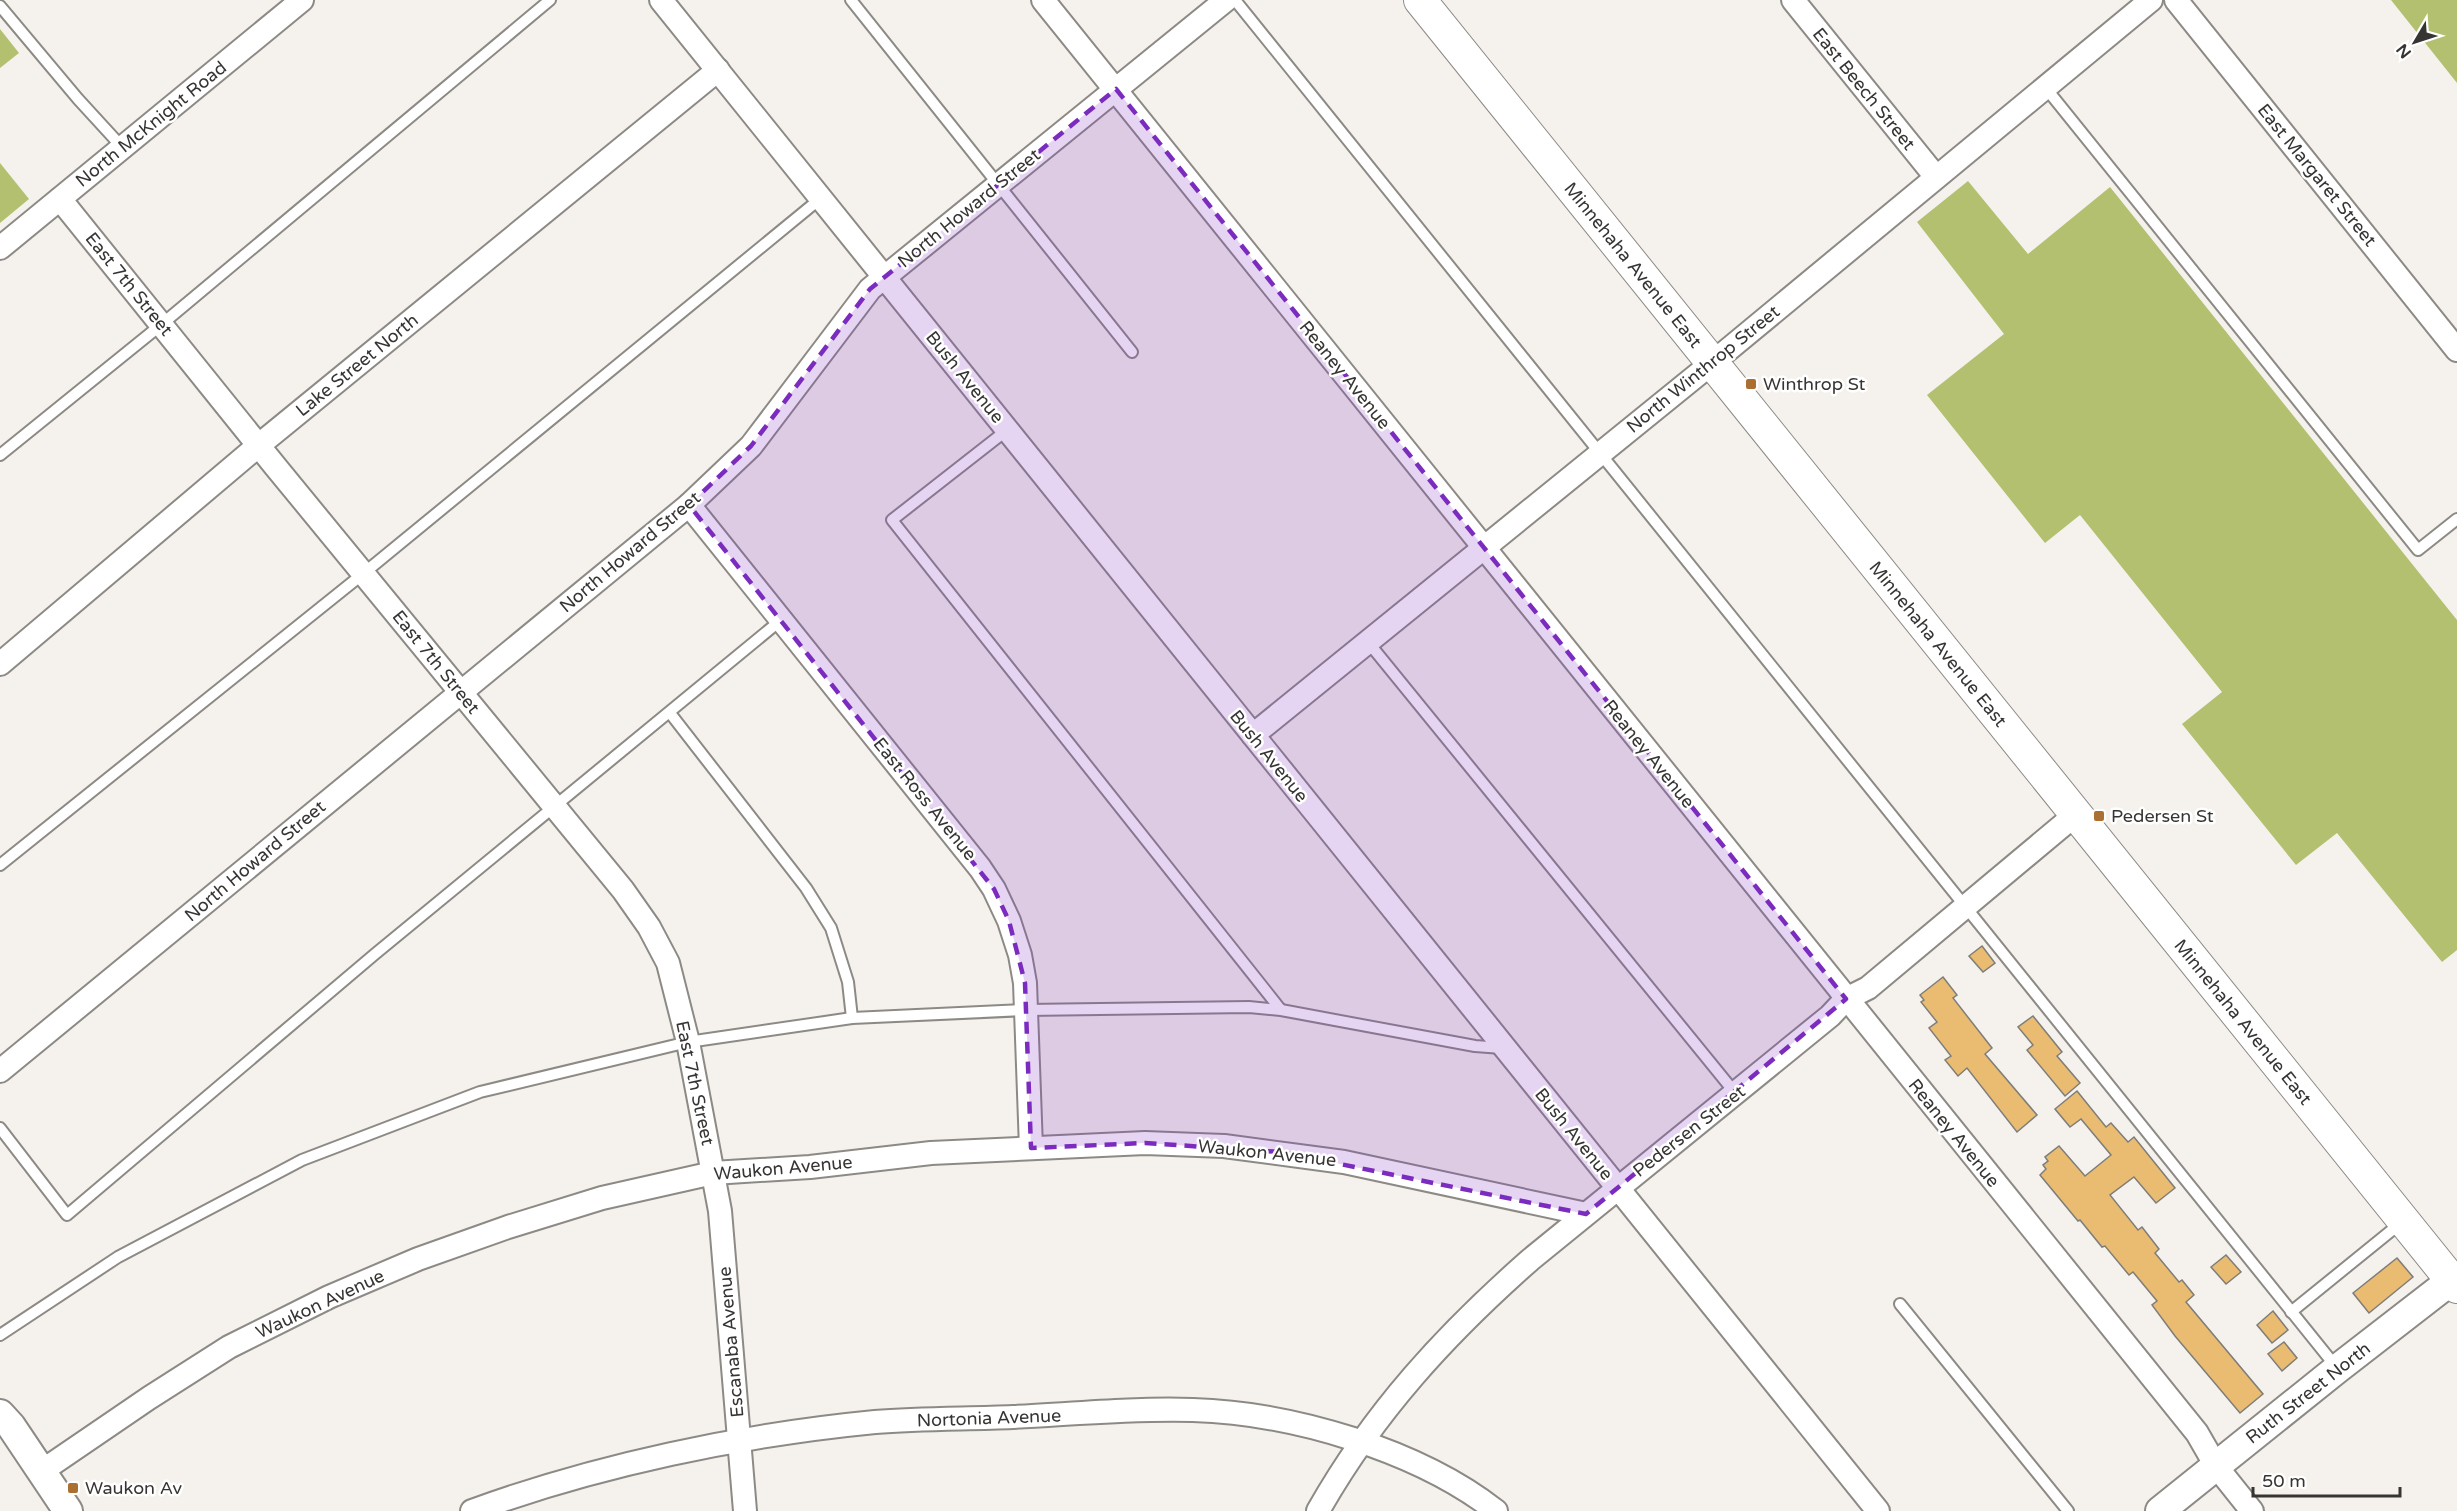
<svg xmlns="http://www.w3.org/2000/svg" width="2457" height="1511" viewBox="0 0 2457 1511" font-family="'Varela Round',sans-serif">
	<rect width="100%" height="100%" fill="#f5f2ed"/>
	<!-- forest -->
	<g fill="#b3c070">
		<polygon points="2391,0 2457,0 2457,83"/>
		<polygon points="0,29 19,53 0,68"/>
		<polygon points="0,163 29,199 0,223"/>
		<polygon points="1968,181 2028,254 2110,187 2457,620 2457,950 2442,962 2337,833 2296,865 2182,724 2222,692 2080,515 2045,543 1927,395 2004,334 1917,222"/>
	</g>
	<!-- building -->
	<g fill="#e9bc71" stroke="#7f7d79" stroke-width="1.5">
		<polygon points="1982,946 1995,963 1983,972 1969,956"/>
		<polygon points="1943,977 1957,995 1953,998 1992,1048 1985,1054 2037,1115 2017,1132 1967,1068 1958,1076 1945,1060 1951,1056 1929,1028 1937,1022 1921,1002 1924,1000 1920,995"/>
		<polygon points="2033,1016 2062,1052 2057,1056 2080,1083 2065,1096 2027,1050 2033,1045 2018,1027"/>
		<polygon points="2077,1091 2106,1127 2111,1123 2128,1142 2134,1137 2175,1188 2156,1203 2134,1177 2110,1195 2138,1230 2142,1227 2159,1249 2155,1253 2179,1282 2182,1280 2194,1295 2186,1302 2263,1394 2240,1413 2175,1336 2152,1305 2157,1301 2133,1272 2129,1275 2105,1246 2102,1247 2080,1220 2078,1221 2040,1175 2046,1169 2043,1165 2048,1161 2045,1157 2059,1146 2085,1176 2111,1155 2081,1119 2070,1127 2055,1109"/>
		<polygon points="2226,1255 2241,1272 2226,1284 2211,1267"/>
		<polygon points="2397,1258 2413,1277 2369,1313 2353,1293"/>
		<polygon points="2273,1311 2288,1330 2272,1343 2257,1325"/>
		<polygon points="2284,1342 2297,1358 2282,1371 2268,1354"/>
	</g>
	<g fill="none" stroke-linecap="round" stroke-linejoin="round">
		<!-- service casing -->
		<g stroke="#8d8a86" stroke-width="14">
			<g id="service">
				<polyline points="851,0 1132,352"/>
				<polyline points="1235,0 2337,1368"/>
				<polyline points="0,6 78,99 122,147"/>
				<polyline points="2045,87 2418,550 2457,519"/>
				<polyline points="1007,430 892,520 1281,1010"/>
				<polyline points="0,455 162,324 550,0"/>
				<polyline points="1368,642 1736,1094"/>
				<polyline points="670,713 806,888 831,928 848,982 852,1018"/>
				<polyline points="0,865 364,573 821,198"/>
				<polyline points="0,1128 67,1215 375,954 781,620"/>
				<polyline points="1900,1304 2068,1511"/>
				<polyline points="2291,1312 2402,1222"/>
				<polyline points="0,1335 118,1257 302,1160 480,1092 688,1042 852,1018 1026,1010 1249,1007 1281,1010 1475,1046 1502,1048"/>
			</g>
		</g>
		<!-- minor casing -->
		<g stroke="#8d8a86" stroke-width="26">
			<g id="minor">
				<polyline points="661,0 1878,1511"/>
				<polyline points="1043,0 2197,1433 2216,1466 2252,1511"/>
				<polyline points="1793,0 1936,177"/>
				<polyline points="2176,0 2457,350"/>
				<polyline points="60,199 275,466 623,890 649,927 668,963 688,1042 720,1211 745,1511"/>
				<polyline points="0,248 302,0"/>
				<polyline points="689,505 980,868 994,889 1009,921 1020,955 1025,983 1031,1148"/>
				<polyline points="0,664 259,445 718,70"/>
				<polyline points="1253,735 1712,363 2151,0"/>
				<polyline points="0,1071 689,505 751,446 870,289 1226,0"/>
				<polyline points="42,1471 149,1398 229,1347 329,1297 418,1259 508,1227 602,1198 713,1173 810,1167 931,1153 1145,1143 1224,1146 1344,1162 1586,1214"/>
				<path d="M472 1511C598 1465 741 1435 875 1422 921 1418 967 1419 1013 1417 1073 1414 1134 1408 1193 1410 1292 1413 1418 1450 1496 1511"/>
				<path d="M1318 1511C1374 1412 1445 1335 1530 1260L1830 1016 1846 999 1868 988 2075 815"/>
			</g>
		</g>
		<!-- tertiary casing -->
		<g stroke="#8d8a86" stroke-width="32">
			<g id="tertiary">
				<polyline points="0,1414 11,1426 68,1511"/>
				<polyline points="2160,1511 2337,1369 2457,1276"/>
			</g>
		</g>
		<!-- secondary casing -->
		<g stroke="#8d8a86" stroke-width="34">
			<polyline id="secondary" points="1420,0 2457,1287"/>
		</g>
		<!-- service -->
		<use href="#service" stroke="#fff" stroke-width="10"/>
		<!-- minor -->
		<use href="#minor" stroke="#fff" stroke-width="22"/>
		<!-- tertiary -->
		<use href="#tertiary" stroke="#fff" stroke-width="28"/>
		<!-- secondary -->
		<use href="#secondary" stroke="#fff" stroke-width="32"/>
	</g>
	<!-- marked area -->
	<path fill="#7b2cbf" fill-opacity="0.2" stroke="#7b2cbf" stroke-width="4.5" stroke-dasharray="12 8" stroke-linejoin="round" d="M1116 89 1846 999 1586 1214 1281 1152 1145 1143 1031 1148 1025 983 1009 921 994 889 689 505 751 446 870 289Z"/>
	<!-- markers -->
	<g fill="#ab7031" stroke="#fff" stroke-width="2">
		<rect x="1745" y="378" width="12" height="12" rx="3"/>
		<rect x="2093" y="810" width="12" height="12" rx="3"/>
		<rect x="67" y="1482" width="12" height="12" rx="3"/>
	</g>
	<g text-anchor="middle" stroke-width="5" stroke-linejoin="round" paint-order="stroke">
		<!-- street labels -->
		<g font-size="18" fill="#363533" stroke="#fff">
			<text transform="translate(1864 89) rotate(51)" y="6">East Beech Street</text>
			<text transform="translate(151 124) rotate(-39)" y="6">North McKnight Road</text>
			<text transform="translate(2317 175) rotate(51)" y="6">East Margaret Street</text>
			<text transform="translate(969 208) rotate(-39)" y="6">North Howard Street</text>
			<text transform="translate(1633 265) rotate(51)" y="6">Minnehaha Avenue East</text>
			<text transform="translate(129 284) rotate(51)" y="6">East 7th Street</text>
			<text transform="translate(357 365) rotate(-39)" y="6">Lake Street North</text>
			<text transform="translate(1703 369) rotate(-39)" y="6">North Winthrop Street</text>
			<text transform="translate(1345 375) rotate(51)" y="6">Reaney Avenue</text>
			<text transform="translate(965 377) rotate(51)" y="6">Bush Avenue</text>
			<text transform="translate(630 552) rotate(-40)" y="6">North Howard Street</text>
			<text transform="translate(1938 644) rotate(51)" y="6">Minnehaha Avenue East</text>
			<text transform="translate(436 662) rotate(51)" y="6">East 7th Street</text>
			<text transform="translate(1649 754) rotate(51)" y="6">Reaney Avenue</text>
			<text transform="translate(1269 756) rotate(51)" y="6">Bush Avenue</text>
			<text transform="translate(925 799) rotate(51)" y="6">East Ross Avenue</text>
			<text transform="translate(255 861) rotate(-40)" y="6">North Howard Street</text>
			<text transform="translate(2243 1022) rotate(51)" y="6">Minnehaha Avenue East</text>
			<text transform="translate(695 1083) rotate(78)" y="6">East 7th Street</text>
			<text transform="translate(1689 1131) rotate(-38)" y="6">Pedersen Street</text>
			<text transform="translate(1954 1133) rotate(51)" y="6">Reaney Avenue</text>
			<text transform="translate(1574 1134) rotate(51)" y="6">Bush Avenue</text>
			<text transform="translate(1267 1153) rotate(6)" y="6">Waukon Avenue</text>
			<text transform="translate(783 1168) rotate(-5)" y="6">Waukon Avenue</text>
			<text transform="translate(320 1304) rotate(-25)" y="6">Waukon Avenue</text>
			<text transform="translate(731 1342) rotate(-95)" y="6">Escanaba Avenue</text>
			<text transform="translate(2308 1393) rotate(-38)" y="6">Ruth Street North</text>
			<text transform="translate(989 1418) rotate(-2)" y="6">Nortonia Avenue</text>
		</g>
		<!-- poi labels -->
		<g font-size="18" fill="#363533" stroke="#fff" text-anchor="start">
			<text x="1763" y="390">Winthrop St</text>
			<text x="2111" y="822">Pedersen St</text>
			<text x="85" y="1494">Waukon Av</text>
		</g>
	</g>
	<!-- north arrow -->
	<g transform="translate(2415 42) rotate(231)" stroke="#ffffff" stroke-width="4.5" paint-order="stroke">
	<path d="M0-4.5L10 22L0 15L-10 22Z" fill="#363533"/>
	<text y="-9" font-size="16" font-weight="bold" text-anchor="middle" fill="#363533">N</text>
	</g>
	<!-- scale -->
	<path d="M2253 1487v9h147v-9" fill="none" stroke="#363533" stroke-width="3"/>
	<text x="2262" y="1487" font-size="18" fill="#363533" stroke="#ffffff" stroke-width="4.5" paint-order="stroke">50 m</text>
</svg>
